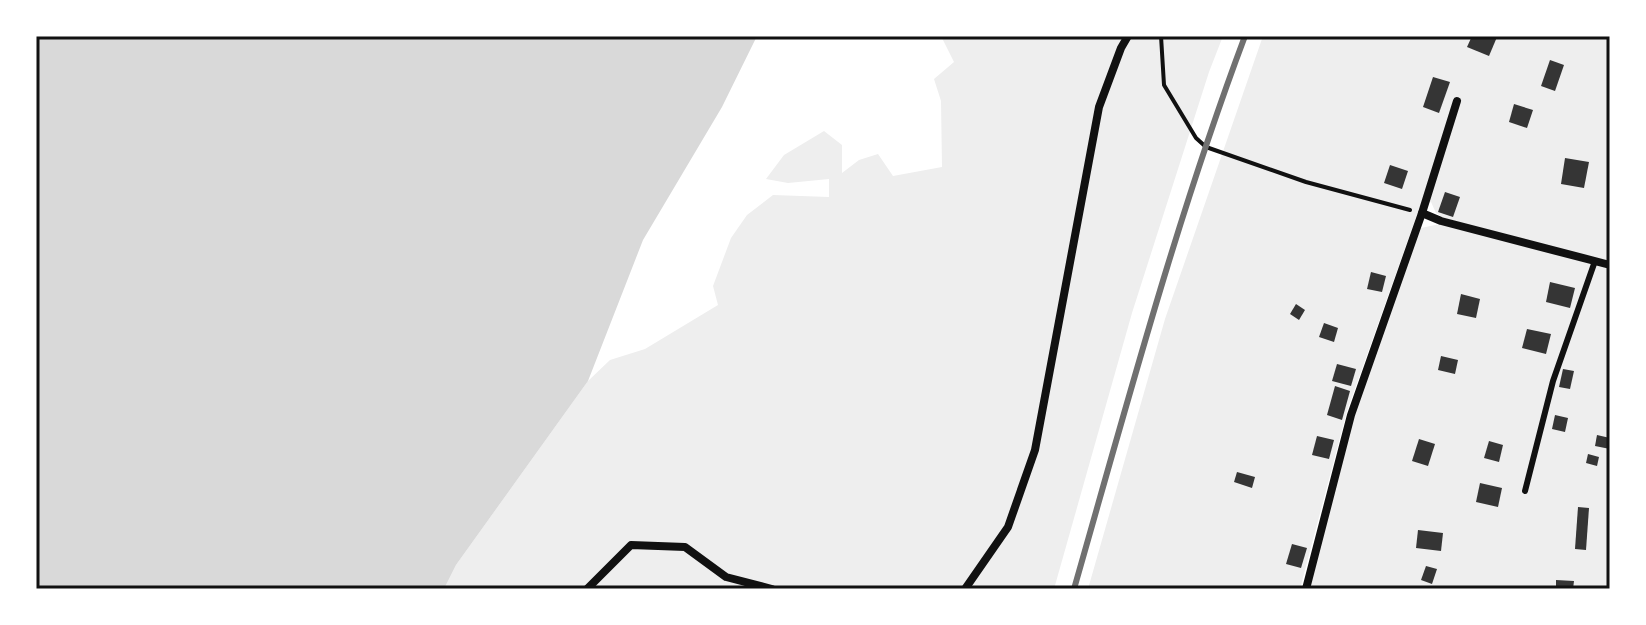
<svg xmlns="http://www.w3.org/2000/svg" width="1646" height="625" viewBox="0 0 1646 625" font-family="Roboto,sans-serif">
	<rect width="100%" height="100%" fill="#fff"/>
	<!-- green -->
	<g fill="#eee">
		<polygon points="941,36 1223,36 1209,72 1132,313 1054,589 444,589 456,565 588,381 610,360 645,349 718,305 713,286 731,238 747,215 773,195 829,197 829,179 788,183 766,179 784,155 824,131 842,145 842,173 859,160 878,154 893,176 942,167 941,101 934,79 954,62"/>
		<polygon points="1263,36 1610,36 1610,262 1444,218 1436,213 1431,202 1420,206 1347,411 1300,589 1088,589 1165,319"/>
		<polygon points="1440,224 1610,268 1610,589 1309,589 1354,416 1415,237 1421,228"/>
	</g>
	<!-- water -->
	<polygon fill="#d9d9d9" points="36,36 757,36 722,107 643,240 588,381 456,565 444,589 36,589"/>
	<!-- building -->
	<g fill="#353535">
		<polygon points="1472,36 1497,37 1489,56 1467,47"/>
		<polygon points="1550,60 1564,65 1555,91 1541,86"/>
		<polygon points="1433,77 1450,82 1439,113 1423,107"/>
		<polygon points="1514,104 1533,110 1527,128 1509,122"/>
		<polygon points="1565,158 1589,162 1584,188 1561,184"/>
		<polygon points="1390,165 1408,171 1402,189 1384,183"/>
		<polygon points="1445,192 1460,197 1453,217 1438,212"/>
		<polygon points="1371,272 1386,276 1382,292 1367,289"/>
		<polygon points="1550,282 1575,288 1570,308 1546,302"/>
		<polygon points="1461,294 1480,299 1476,318 1457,314"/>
		<polygon points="1296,304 1305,310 1299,320 1290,314"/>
		<polygon points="1324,323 1338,328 1334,342 1319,337"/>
		<polygon points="1527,329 1551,334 1546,354 1522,348"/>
		<polygon points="1441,356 1458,360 1455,374 1438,370"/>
		<polygon points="1337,364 1356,369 1351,386 1332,381"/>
		<polygon points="1563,369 1574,371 1570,389 1559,387"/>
		<polygon points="1335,386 1350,391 1342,420 1327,415"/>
		<polygon points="1555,415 1568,418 1565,432 1552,429"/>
		<polygon points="1597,435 1610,438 1610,449 1595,446"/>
		<polygon points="1317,436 1334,440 1329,459 1312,455"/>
		<polygon points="1419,439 1435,444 1428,466 1412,461"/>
		<polygon points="1489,441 1503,445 1499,462 1484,458"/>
		<polygon points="1588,454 1599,457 1597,466 1586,463"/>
		<polygon points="1237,472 1255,477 1252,488 1234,482"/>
		<polygon points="1480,483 1502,488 1498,507 1476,502"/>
		<polygon points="1578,507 1589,508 1586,550 1575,549"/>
		<polygon points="1418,530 1443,533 1441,551 1416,548"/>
		<polygon points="1292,544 1307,548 1301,568 1286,564"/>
		<polygon points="1426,566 1437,569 1432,584 1421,580"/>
		<polygon points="1556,580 1574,581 1573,589 1556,589"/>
	</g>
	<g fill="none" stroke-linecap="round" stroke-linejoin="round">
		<!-- path -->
		<polyline stroke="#111" stroke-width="4" points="1161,36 1164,85 1196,138 1206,147 1306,182 1410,210"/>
		<!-- service -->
		<polyline stroke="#111" stroke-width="6" points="1525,491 1553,381 1595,261"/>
		<!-- minor -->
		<g stroke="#111" stroke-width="8">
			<polyline points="1422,213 1441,221 1610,265"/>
			<polyline points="587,589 631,545 685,547 726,577 772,589"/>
			<polyline points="965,589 1008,527 1035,450 1099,107 1121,48 1128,36"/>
			<polyline points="1306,589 1351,415 1422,213 1457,101"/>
		</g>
		<!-- rail -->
		<path stroke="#707070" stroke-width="6" d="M1074 589C1127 404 1177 217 1245 36"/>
	</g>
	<!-- border -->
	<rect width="1646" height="625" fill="none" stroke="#ffffff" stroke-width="76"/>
	<rect x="38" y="38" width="1570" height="549" fill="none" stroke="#111" stroke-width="3"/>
</svg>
